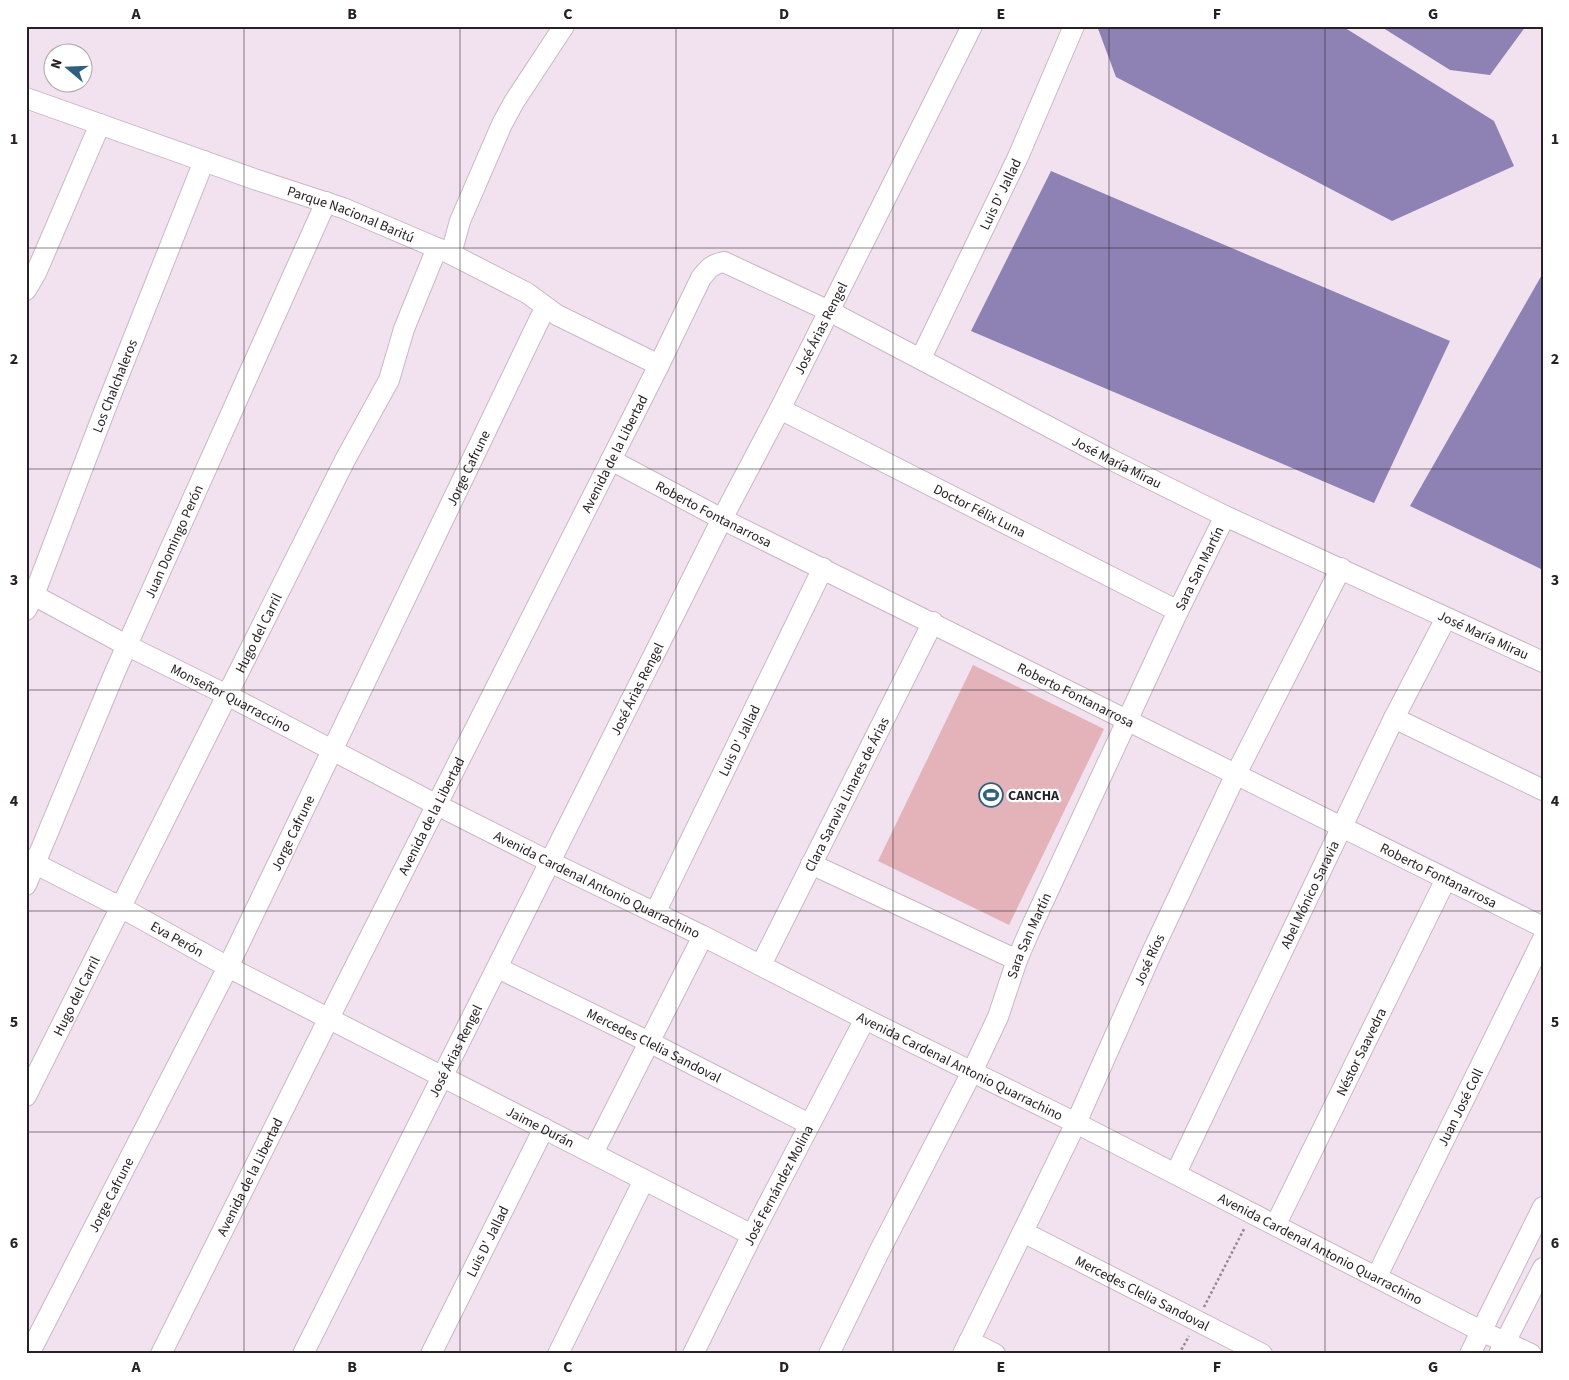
<svg xmlns="http://www.w3.org/2000/svg" width="1569" height="1380" viewBox="0 0 1569 1380" font-family="'Source Sans 3',sans-serif">
	<rect width="100%" height="100%" fill="#f2e1ef"/>
	<!-- green -->
	<polygon fill="#e3b3b9" points="973,665 1104,729 1009,925 878,861"/>
	<!-- water -->
	<g fill="#8e82b4">
		<polygon points="1097,26 1342,26 1494,121 1514,166 1392,221 1116,77"/>
		<polygon points="1380,26 1526,26 1490,75 1450,70"/>
		<polygon points="1051,171 1450,341 1374,503 971,331"/>
		<polygon points="1543,273 1543,570 1410,506"/>
	</g>
	<g fill="none" stroke-linecap="round" stroke-linejoin="round">
		<!-- minor casing -->
		<g stroke="#c8b8c5" stroke-width="22">
			<g id="minor">
				<path id="s1" d="M26 98 257 180 343 208 451 254 527 293 557 315 659 365"/>
				<polyline points="451,254 460,221 502,124 514,102 564,26"/>
				<polyline points="26,290 36,273 100,124"/>
				<path id="s2" d="M921 358 1018 157 1074 26"/>
				<path id="s3" d="M780 409 1178 611"/>
				<path id="s4" d="M611 460 722 519 1543 927"/>
				<path id="s5" d="M26 591 126 645 227 695 437 805 550 862 703 936 865 1019 1076 1123 1481 1331 1531 1354"/>
				<path id="s6" d="M26 610 34 595 104 412 204 161"/>
				<polyline points="1394,718 1543,790"/>
				<path id="s7" d="M26 859 122 908 228 967 752 1235"/>
				<polyline points="811,864 1017,960"/>
				<path id="s8" d="M26 885 115 672 326 202"/>
				<path id="s9" d="M655 913 823 568"/>
				<path id="s10" d="M761 965 933 622"/>
				<path id="s11" d="M498 968 649 1042 809 1124"/>
				<path id="s12" d="M26 1096 345 460 389 380 404 329 437 248"/>
				<polyline points="593,1153 703,936"/>
				<path id="s13" d="M1176 1173 1394 718 1446 618"/>
				<path id="s14" d="M1276 1224 1446 879"/>
				<path id="s15" d="M1023 1232 1262 1354"/>
				<path id="s16" d="M1377 1276 1543 939"/>
				<polyline points="969,1341 995,1354"/>
				<path id="s17" d="M29 1354 228 967 545 308"/>
				<path id="s18" d="M161 1354 329 1018 659 365 701 278C708 269 712 264 724 262L829 311 1110 459 1225 516 1543 662"/>
				<path id="s19" d="M303 1354 722 519 780 409 972 26"/>
				<path id="s20" d="M431 1354 544 1128"/>
				<polyline points="558,1354 644,1180"/>
				<path id="s21" d="M693 1354 752 1235 865 1019"/>
				<path id="s22" d="M829 1354 879 1252 972 1072 998 1017 1017 960 1029 932 1178 611 1225 516"/>
				<path id="s23" d="M963 1354 1076 1123 1153 950 1236 774 1341 568"/>
				<polyline points="1470,1354 1543,1207"/>
				<polyline points="1499,1354 1543,1268"/>
			</g>
		</g>
		<!-- path -->
		<g stroke="#948892" stroke-width="2.5" stroke-dasharray="2.5 2.5" stroke-linecap="butt">
			<polyline points="1204,1307 1244,1229"/>
			<polyline points="1179,1354 1189,1336"/>
		</g>
		<!-- minor -->
		<use href="#minor" stroke="#fff" stroke-width="20"/>
	</g>
	<!-- grid -->
	<path fill="none" stroke="#272125" stroke-width="1" stroke-opacity="0.55" d="M244 26V1354M460 26V1354M676 26V1354M893 26V1354M1109 26V1354M1325 26V1354M26 248H1543M26 469H1543M26 690H1543M26 911H1543M26 1132H1543"/>
	<!-- icons -->
	<defs>
		<g id="stadium-ring" transform="scale(1.25)"><circle r="9.5" fill="#fff" stroke="#305f7e" stroke-width="1.5"/><path d="M0-5a6.5 5 0 1 0 0 10a6.5 5 0 1 0 0-10ZM-3.5-1.8h7v3.6h-7Z" fill="#305f7e"/></g>
	</defs>
	<g fill-rule="evenodd">
		<use href="#stadium-ring" x="991" y="795"/>
	</g>
	<g text-anchor="middle" stroke-width="4.5" stroke-linejoin="round" paint-order="stroke">
		<!-- street labels -->
		<g font-size="14" fill="#272125" stroke="#fff">
			<text dy="5" stroke="none"><textPath href="#s2" startOffset="182">Luis D' Jallad</textPath></text>
			<text dy="5" stroke="none"><textPath href="#s1" startOffset="345">Parque Nacional Baritú</textPath></text>
			<text dy="5" stroke="none"><textPath href="#s19" startOffset="1149">José Árias Rengel</textPath></text>
			<text dy="5" stroke="none"><textPath href="#s6" startOffset="241">Los Chalchaleros</textPath></text>
			<text dy="5" stroke="none"><textPath href="#s18" startOffset="1008">Avenida de la Libertad</textPath></text>
			<text dy="5" stroke="none"><textPath href="#s18" startOffset="1674">José María Mirau</textPath></text>
			<text dy="5" stroke="none"><textPath href="#s17" startOffset="989">Jorge Cafrune</textPath></text>
			<text dy="5" stroke="none"><textPath href="#s3" startOffset="224">Doctor Félix Luna</textPath></text>
			<text dy="5" stroke="none"><textPath href="#s4" startOffset="116">Roberto Fontanarrosa</textPath></text>
			<text dy="5" stroke="none"><textPath href="#s8" startOffset="374">Juan Domingo Perón</textPath></text>
			<text dy="5" stroke="none"><textPath href="#s22" startOffset="869">Sara San Martín</textPath></text>
			<text dy="5" stroke="none"><textPath href="#s12" startOffset="518">Hugo del Carril</textPath></text>
			<text dy="5" stroke="none"><textPath href="#s18" startOffset="2079">José María Mirau</textPath></text>
			<text dy="5" stroke="none"><textPath href="#s19" startOffset="744">José Árias Rengel</textPath></text>
			<text dy="5" stroke="none"><textPath href="#s4" startOffset="521">Roberto Fontanarrosa</textPath></text>
			<text dy="5" stroke="none"><textPath href="#s5" startOffset="231">Monseñor Quarraccino</textPath></text>
			<text dy="5" stroke="none"><textPath href="#s9" startOffset="192">Luis D' Jallad</textPath></text>
			<text dy="5" stroke="none"><textPath href="#s10" startOffset="191">Clara Saravia Linares de Árias</textPath></text>
			<text dy="5" stroke="none"><textPath href="#s18" startOffset="602">Avenida de la Libertad</textPath></text>
			<text dy="5" stroke="none"><textPath href="#s17" startOffset="584">Jorge Cafrune</textPath></text>
			<text dy="5" stroke="none"><textPath href="#s4" startOffset="926">Roberto Fontanarrosa</textPath></text>
			<text dy="5" stroke="none"><textPath href="#s5" startOffset="642">Avenida Cardenal Antonio Quarrachino</textPath></text>
			<text dy="5" stroke="none"><textPath href="#s13" startOffset="309">Abel Mónico Saravia</textPath></text>
			<text dy="5" stroke="none"><textPath href="#s22" startOffset="464">Sara San Martín</textPath></text>
			<text dy="5" stroke="none"><textPath href="#s7" startOffset="171">Eva Perón</textPath></text>
			<text dy="5" stroke="none"><textPath href="#s23" startOffset="436">José Ríos</textPath></text>
			<text dy="5" stroke="none"><textPath href="#s12" startOffset="112">Hugo del Carril</textPath></text>
			<text dy="5" stroke="none"><textPath href="#s11" startOffset="174">Mercedes Clelia Sandoval</textPath></text>
			<text dy="5" stroke="none"><textPath href="#s19" startOffset="339">José Árias Rengel</textPath></text>
			<text dy="5" stroke="none"><textPath href="#s14" startOffset="192">Néstor Saavedra</textPath></text>
			<text dy="5" stroke="none"><textPath href="#s5" startOffset="1048">Avenida Cardenal Antonio Quarrachino</textPath></text>
			<text dy="5" stroke="none"><textPath href="#s16" startOffset="188">Juan José Coll</textPath></text>
			<text dy="5" stroke="none"><textPath href="#s7" startOffset="580">Jaime Durán</textPath></text>
			<text dy="5" stroke="none"><textPath href="#s18" startOffset="198">Avenida de la Libertad</textPath></text>
			<text dy="5" stroke="none"><textPath href="#s21" startOffset="189">José Fernández Molina</textPath></text>
			<text dy="5" stroke="none"><textPath href="#s17" startOffset="179">Jorge Cafrune</textPath></text>
			<text dy="5" stroke="none"><textPath href="#s20" startOffset="126">Luis D' Jallad</textPath></text>
			<text dy="5" stroke="none"><textPath href="#s5" startOffset="1452">Avenida Cardenal Antonio Quarrachino</textPath></text>
			<text dy="5" stroke="none"><textPath href="#s15" startOffset="134">Mercedes Clelia Sandoval</textPath></text>
		</g>
		<!-- poi labels -->
		<g font-size="14" font-weight="bold" fill="#272125" stroke="#fff" text-anchor="start">
			<text x="1008" y="800">CANCHA</text>
		</g>
	</g>
	<!-- border -->
	<rect width="1569" height="1380" fill="none" stroke="#ffffff" stroke-width="55"/>
	<!-- north arrow -->
	<g transform="translate(68 68) rotate(289)"><circle r="24" fill="#ffffff" stroke="#a9a6a8"/>
	<path d="M0-4L9 19L0 12L-9 19Z" fill="#305f7e"/>
	<text y="-8" font-size="14" font-weight="bold" text-anchor="middle" fill="#272125">N</text>
	</g>
	<rect x="28" y="28" width="1514" height="1324" fill="none" stroke="#272125" stroke-width="2"/>
	<g font-size="16" text-anchor="middle" font-weight="bold" fill="#272125">
		<text x="136" y="19">A</text>
		<text x="352" y="19">B</text>
		<text x="568" y="19">C</text>
		<text x="784" y="19">D</text>
		<text x="1001" y="19">E</text>
		<text x="1217" y="19">F</text>
		<text x="1433" y="19">G</text>
		<text x="14" y="144">1</text>
		<text x="1555" y="144">1</text>
		<text x="14" y="364">2</text>
		<text x="1555" y="364">2</text>
		<text x="14" y="585">3</text>
		<text x="1555" y="585">3</text>
		<text x="14" y="806">4</text>
		<text x="1555" y="806">4</text>
		<text x="14" y="1027">5</text>
		<text x="1555" y="1027">5</text>
		<text x="14" y="1248">6</text>
		<text x="1555" y="1248">6</text>
		<text x="136" y="1372">A</text>
		<text x="352" y="1372">B</text>
		<text x="568" y="1372">C</text>
		<text x="784" y="1372">D</text>
		<text x="1001" y="1372">E</text>
		<text x="1217" y="1372">F</text>
		<text x="1433" y="1372">G</text>
	</g>
</svg>
